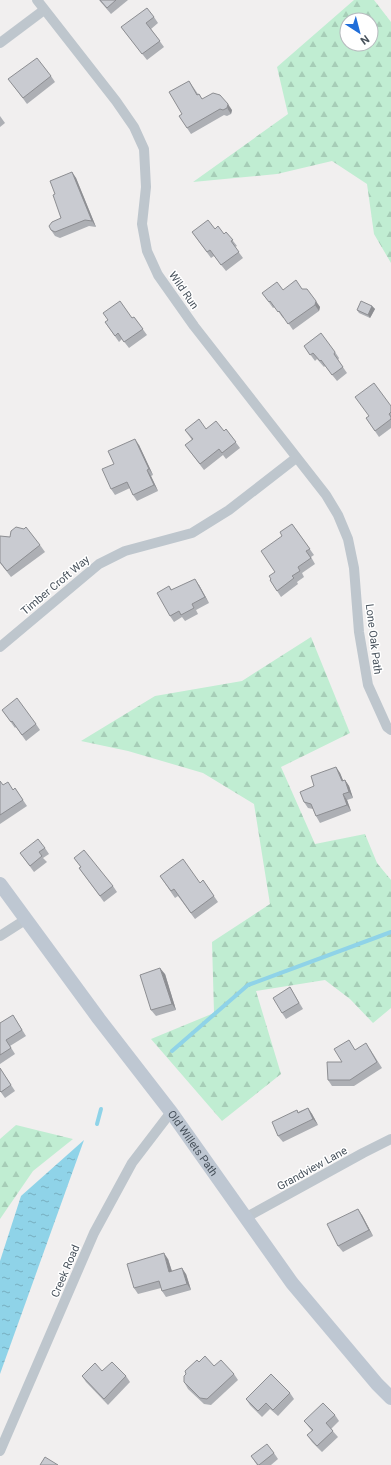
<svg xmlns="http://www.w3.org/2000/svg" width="391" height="1465" viewBox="0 0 391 1465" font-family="Roboto,sans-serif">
	<defs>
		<pattern id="forest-firs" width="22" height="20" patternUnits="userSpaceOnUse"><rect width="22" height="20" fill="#c0edd2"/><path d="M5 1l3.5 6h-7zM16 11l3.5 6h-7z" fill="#a6cdb7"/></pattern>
		<pattern id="water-ripples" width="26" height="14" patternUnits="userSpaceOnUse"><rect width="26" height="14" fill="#8fd3e8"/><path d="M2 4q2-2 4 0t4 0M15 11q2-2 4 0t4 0" fill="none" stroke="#77aebf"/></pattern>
	</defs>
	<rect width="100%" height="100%" fill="#f1efef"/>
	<!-- forest -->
	<g fill="url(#forest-firs)" fill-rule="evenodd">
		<path d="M354 0H374L391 22V263L374 234 367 184 332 161 277 174 193 182 288 114 277 67ZM347 20H371V44H347Z"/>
		<polygon points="311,637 350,733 281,767 315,844 365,834 377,863 391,880 391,1008 373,1023 350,999 325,980 256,991 281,1074 222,1121 151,1039 214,1013 212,942 270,904 254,804 203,773 128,751 81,741 155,696 242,681"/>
		<polygon points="16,1125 73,1139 33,1171 0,1219 0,1139"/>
	</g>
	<!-- water -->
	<polygon fill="url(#water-ripples)" points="84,1140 0,1374 0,1261 21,1196"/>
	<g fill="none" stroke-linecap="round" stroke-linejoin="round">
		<!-- stream -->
		<g stroke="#8fd3e8" stroke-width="4">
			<polyline points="172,1051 248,985 391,932"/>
			<polyline points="97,1124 101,1109"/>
		</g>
		<!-- street -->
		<g stroke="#bec6cd" stroke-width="10">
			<polyline points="37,0 116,101 134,127 144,149 146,187 142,224 147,251 158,275 194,326 326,495 338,515 348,539 354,568 359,632 368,685 387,727 391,730"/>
			<polyline points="0,43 44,10"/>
			<polyline points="0,647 99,564 125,551 192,533 229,510 296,458"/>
			<polyline points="0,936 25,920"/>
			<polyline points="245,1218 363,1153 391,1139"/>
			<polyline points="0,1451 94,1233 132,1163 171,1112"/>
		</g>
		<!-- secondary -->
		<path stroke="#bec7d2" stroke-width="14" id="s1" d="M0 884 99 1019 171 1112 292 1283 377 1384 391 1398"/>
	</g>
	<!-- wall -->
	<g fill="#adafb4">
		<polygon points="99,0 128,0 111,14"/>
		<polygon points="154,17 158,23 151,29 164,47 147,60 121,27"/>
		<polygon points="51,76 55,82 27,104 13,85"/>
		<polygon points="189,81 198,94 199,94 202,99 232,110 231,114 227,116 224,115 191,134 187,128 182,114"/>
		<polygon points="0,116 5,123 0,127"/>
		<polygon points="72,172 76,178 96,227 89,226 60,238 55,236 51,230 61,218 55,194"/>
		<polygon points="215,229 224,234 226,232 237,246 235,247 243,258 226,271 214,256 211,258 192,232"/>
		<polygon points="302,289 320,307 319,311 293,330 284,317 283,318 275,307 273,308 262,293 283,290"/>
		<polygon points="372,306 375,309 370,318 359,313 357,310"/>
		<polygon points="134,317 147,335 129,348 122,339 119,342 105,322 132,318"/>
		<polygon points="304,346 335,352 339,358 338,360 347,373 337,381 325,366 324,367 317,359 315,361"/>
		<polygon points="391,406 391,428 379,437 366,418"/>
		<polygon points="206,429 224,431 226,429 240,448 226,459 223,455 204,470 185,445 192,440 185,430"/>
		<polygon points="139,445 153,475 151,476 158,491 137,501 133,495 130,488 115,495 111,489 114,464"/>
		<polygon points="292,524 314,555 311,557 315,564 302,573 304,577 297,582 298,584 281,597 270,580 271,579 275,572 282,536"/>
		<polygon points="40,545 45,552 11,577 0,563"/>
		<polygon points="199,585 209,603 196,610 198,614 185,621 182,617 174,622 170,616 169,586 172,590"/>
		<polygon points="2,710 36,724 40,730 26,741 16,727 15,728"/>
		<polygon points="336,767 340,773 343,781 345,780 349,786 353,798 347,800 351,811 320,823 316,816 313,809 308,808 304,802 314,786"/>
		<polygon points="0,781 3,785 13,790 15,788 27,806 0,824"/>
		<polygon points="45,848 49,854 43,858 47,862 34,872 20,853"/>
		<polygon points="74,858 113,886 117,892 104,902 79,868 81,867"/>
		<polygon points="160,876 200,883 203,880 218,902 195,919 178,896 175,898"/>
		<polygon points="165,974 176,1010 156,1016 151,1010"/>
		<polygon points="290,987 303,1009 286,1019 282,1013"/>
		<polygon points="13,1015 26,1036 10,1046 15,1054 0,1064 0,1023"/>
		<polygon points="370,1049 382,1068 354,1086 332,1086 328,1080 342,1062 355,1050"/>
		<polygon points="0,1068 15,1091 5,1098 0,1091"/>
		<polygon points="308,1108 312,1114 318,1125 283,1142 278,1136 297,1110 298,1112"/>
		<polygon points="362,1215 373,1236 343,1252 338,1246"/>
		<polygon points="168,1259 172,1271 186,1274 191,1290 166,1297 162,1291 161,1288 138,1294 134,1288"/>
		<polygon points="199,1362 214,1366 234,1374 238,1380 211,1405 204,1404 188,1389 184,1382"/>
		<polygon points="102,1371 126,1376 130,1382 108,1405 86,1382 82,1376"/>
		<polygon points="290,1393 294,1399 278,1416 270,1409 262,1417 250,1405 246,1399"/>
		<polygon points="335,1415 339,1421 331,1429 338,1437 322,1452 312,1442 307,1435 312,1431 304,1421"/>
		<polygon points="274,1453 278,1459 271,1465 257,1465 251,1456"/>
	</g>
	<!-- shaded-wall -->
	<g fill="#8d8e92">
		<polygon points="228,104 232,110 231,114 227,108"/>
		<polygon points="72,172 76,178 96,227 92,221"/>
		<polygon points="316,301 320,307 319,311 315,305"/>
		<polygon points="372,306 375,309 370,318 368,315"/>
		<polygon points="135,439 139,445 153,475 149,469"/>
		<polygon points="147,470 151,476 158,491 154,485"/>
		<polygon points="195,579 199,585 209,603 205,597"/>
		<polygon points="336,767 340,773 346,787 342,781"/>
		<polygon points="345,780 349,786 353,798 349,792"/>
		<polygon points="343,794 347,800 351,811 347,805"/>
		<polygon points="160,968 165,974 176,1010 172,1004"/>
		<polygon points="308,1108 312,1114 318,1125 313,1119"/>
		<polygon points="358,1209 362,1215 373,1236 369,1230"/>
		<polygon points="164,1253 168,1259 174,1278 169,1272"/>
		<polygon points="182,1268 186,1274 191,1290 187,1284"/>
	</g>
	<!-- building -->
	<g fill="#c9cbd1" stroke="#8d8e92">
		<polygon points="100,0 116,0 107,8"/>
		<polygon points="147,8 154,17 146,23 160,41 142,54 121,27"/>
		<polygon points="37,58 51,76 23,98 8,79"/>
		<polygon points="189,81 197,95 199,94 202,99 213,93 220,95 228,104 227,108 223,110 220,109 187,128 179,116 182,114 169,92"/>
		<polygon points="72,172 92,221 85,220 55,232 51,230 49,226 52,222 61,218 53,195 55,194 50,181"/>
		<polygon points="208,220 215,229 218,226 224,234 226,232 233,240 231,241 239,252 221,265 210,250 207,252 192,232"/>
		<polygon points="296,280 302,289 307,289 316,301 315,305 288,324 279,311 278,312 270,301 269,302 262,293 277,282 283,290"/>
		<polygon points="120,301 132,318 134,317 143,329 124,342 118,333 115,336 105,322 108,320 103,313"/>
		<polygon points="361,301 372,306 368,315 357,310"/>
		<polygon points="321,333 335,352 334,354 343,367 332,375 321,360 320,361 313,353 310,355 304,346"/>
		<polygon points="374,383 391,406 391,412 389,414 391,417 391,419 375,431 366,418 369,416 355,397"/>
		<polygon points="199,419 206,429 216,421 224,431 226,429 236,442 222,453 219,449 200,464 185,445 193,439 185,430"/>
		<polygon points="135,439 149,469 147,470 154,485 133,495 127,482 111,489 102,469 114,464 108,451"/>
		<polygon points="292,524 310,549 306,551 311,558 298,567 300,571 292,576 294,578 277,591 270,580 271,579 269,576 275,572 261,551 282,536 280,532"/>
		<polygon points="16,527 24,529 26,527 40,545 7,571 0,562 0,536 10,537 11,531"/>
		<polygon points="195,579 205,597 192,604 194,608 181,615 179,611 170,616 157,593 169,586 171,590"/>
		<polygon points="17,698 36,724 22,735 12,721 11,722 2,710"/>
		<polygon points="336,767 342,781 345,780 349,792 343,794 347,805 316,816 311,804 304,802 300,792 314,786 311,776"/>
		<polygon points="0,781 3,785 8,782 13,790 15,788 23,800 0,815"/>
		<polygon points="38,839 45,848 39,852 42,856 30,866 20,853"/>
		<polygon points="84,850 113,886 100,896 79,868 81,867 74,858"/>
		<polygon points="183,859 200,883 203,880 214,896 191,913 174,889 171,891 160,876"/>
		<polygon points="160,968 172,1004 151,1010 140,975"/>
		<polygon points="290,987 299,1003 282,1013 273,998"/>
		<polygon points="13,1015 22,1030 6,1040 11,1048 0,1055 0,1023"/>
		<polygon points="349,1040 355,1050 366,1043 377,1062 350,1080 328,1080 327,1062 342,1062 334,1049"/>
		<polygon points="0,1068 11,1085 1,1092 0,1091"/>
		<polygon points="308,1108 313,1119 278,1136 272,1122 297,1110 298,1113"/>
		<polygon points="358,1209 369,1230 338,1246 327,1224"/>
		<polygon points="164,1253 169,1272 182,1268 187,1284 162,1291 159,1281 134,1288 127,1264"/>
		<polygon points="205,1356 214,1366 221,1360 234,1374 207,1399 200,1398 184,1382 184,1376 186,1374 185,1371 197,1360 199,1362"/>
		<polygon points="112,1362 126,1376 104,1399 82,1376 95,1363 102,1371"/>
		<polygon points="271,1374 290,1393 273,1410 266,1403 258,1411 246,1399"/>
		<polygon points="323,1403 335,1415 326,1423 333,1431 317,1446 307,1435 313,1430 304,1421"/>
		<polygon points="267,1444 274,1453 259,1465 258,1465 251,1456"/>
		<polygon points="45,1457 58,1465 40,1465"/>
	</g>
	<g text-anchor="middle" stroke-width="3" stroke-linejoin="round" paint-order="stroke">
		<!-- street labels -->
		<g font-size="11" fill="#48525c" stroke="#fff">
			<text transform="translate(184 290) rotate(55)" y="4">Wild Run</text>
			<text transform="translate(55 585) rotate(-40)" y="4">Timber Croft Way</text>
			<text transform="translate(374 639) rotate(83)" y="4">Lone Oak Path</text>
			<text dy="4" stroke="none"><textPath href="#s1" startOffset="323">Old Willets Path</textPath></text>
			<text transform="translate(312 1168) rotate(-29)" y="4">Grandview Lane</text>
			<text transform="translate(65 1271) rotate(-67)" y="4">Creek Road</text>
		</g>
	</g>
	<!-- north arrow -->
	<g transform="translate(359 32) rotate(144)"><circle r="19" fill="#ffffff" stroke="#b6babe"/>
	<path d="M0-3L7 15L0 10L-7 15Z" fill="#216ed9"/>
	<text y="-6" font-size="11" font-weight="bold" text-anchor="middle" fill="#48525c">N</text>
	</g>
</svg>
